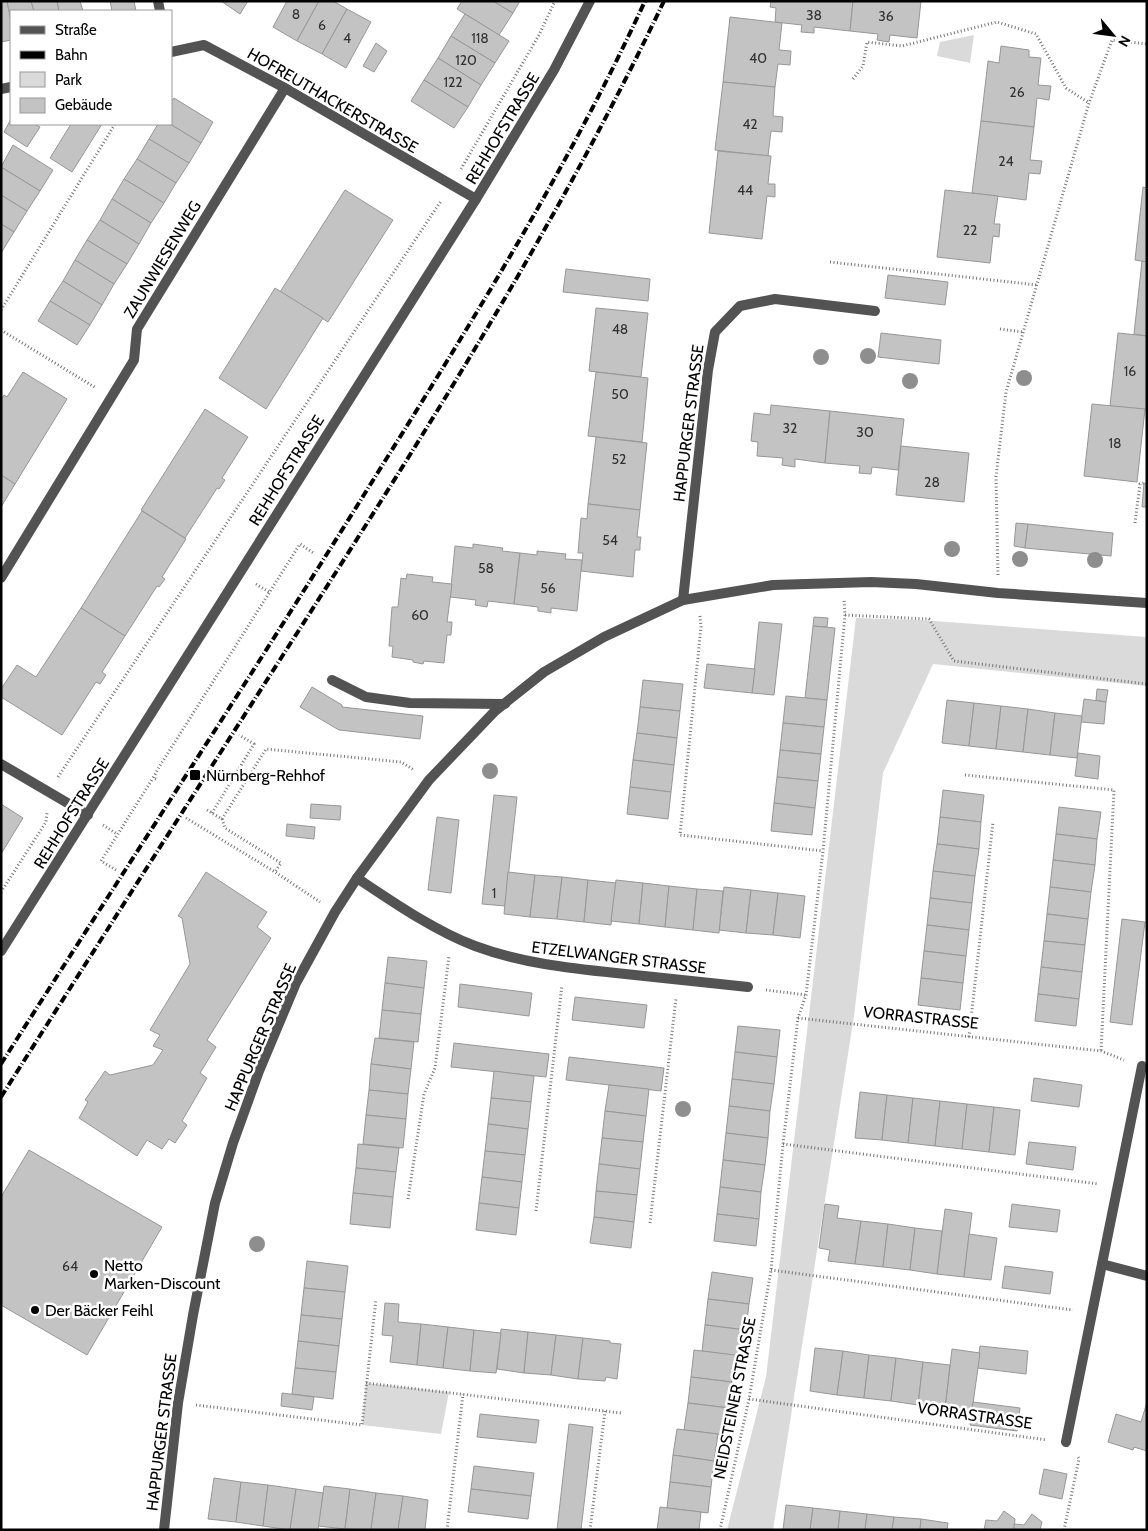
<svg xmlns="http://www.w3.org/2000/svg" width="1148" height="1531" viewBox="0 0 1148 1531" font-family="Cabin,sans-serif">
	<rect width="100%" height="100%" fill="#fff"/>
	<!-- green -->
	<g fill="#dadada">
		<polygon points="974,35 970,63 937,56 940,42"/>
		<polygon points="856,618 921,620 1147,637 1147,686 933,664 883,773 854,1016 773,1530 727,1530 766,1377"/>
		<polygon points="366,1383 449,1392 441,1434 362,1425"/>
	</g>
	<!-- building -->
	<g fill="#c3c3c3" stroke="#979797">
		<polygon points="1,1 7,1 11,21 11,40 1,42"/>
		<polygon points="7,1 31,1 34,11 11,11 11,21"/>
		<polygon points="31,1 57,1 59,11 34,11"/>
		<polygon points="57,1 80,1 83,11 59,11"/>
		<polygon points="110,1 134,1 136,11 112,11"/>
		<polygon points="221,1 248,1 240,14"/>
		<polygon points="287,1 319,1 297,41 273,27"/>
		<polygon points="319,1 333,1 347,9 322,54 297,41"/>
		<polygon points="462,1 493,1 513,13 499,35 457,9"/>
		<polygon points="493,1 520,1 513,13"/>
		<polygon points="771,1 853,1 850,31 814,27 814,33 801,32 802,25 775,22 776,8 770,7"/>
		<polygon points="853,1 921,1 917,38 890,35 889,42 877,40 878,34 850,31"/>
		<polygon points="347,9 371,22 346,68 322,54"/>
		<polygon points="465,14 509,41 495,63 451,36"/>
		<polygon points="730,17 782,23 779,50 791,51 790,65 778,64 775,87 723,82"/>
		<polygon points="451,36 495,63 481,85 438,58"/>
		<polygon points="376,43 387,51 374,72 363,66"/>
		<polygon points="1001,46 1029,50 1029,57 1041,58 1038,85 1051,86 1049,100 1037,98 1034,127 981,121 988,61 999,63"/>
		<polygon points="438,58 481,85 468,107 424,80"/>
		<polygon points="424,80 468,107 454,128 411,101"/>
		<polygon points="723,82 775,87 773,116 783,117 782,132 771,131 768,156 715,150"/>
		<polygon points="174,98 213,122 201,143 170,124 171,102"/>
		<polygon points="11,119 11,124 34,124 40,127 27,147 4,132"/>
		<polygon points="981,121 1034,127 1030,160 1042,161 1040,174 1029,173 1026,200 972,193"/>
		<polygon points="71,124 102,124 72,172 50,158"/>
		<polygon points="158,124 170,124 201,143 189,163 149,139"/>
		<polygon points="149,139 189,163 176,183 137,159"/>
		<polygon points="13,145 53,170 40,191 1,167"/>
		<polygon points="718,151 771,156 768,184 775,184 775,197 767,196 762,239 709,233"/>
		<polygon points="137,159 176,183 164,203 124,179"/>
		<polygon points="1,167 40,191 27,211 1,195"/>
		<polygon points="124,179 164,203 151,223 112,199"/>
		<polygon points="1143,187 1147,188 1147,262 1135,260"/>
		<polygon points="345,190 393,220 328,322 280,292"/>
		<polygon points="945,190 998,196 994,224 1000,224 999,237 993,236 990,263 937,257"/>
		<polygon points="1,195 27,211 14,232 1,224"/>
		<polygon points="112,199 151,223 139,244 100,220"/>
		<polygon points="100,220 139,244 127,264 87,240"/>
		<polygon points="1,224 14,232 1,253"/>
		<polygon points="87,240 127,264 114,284 75,260"/>
		<polygon points="75,260 114,284 102,305 63,281"/>
		<polygon points="1142,261 1147,262 1147,336 1134,334"/>
		<polygon points="566,269 650,279 648,301 563,292"/>
		<polygon points="888,275 948,282 945,305 885,298"/>
		<polygon points="63,281 102,305 90,325 50,301"/>
		<polygon points="275,288 323,318 266,409 219,378"/>
		<polygon points="50,301 90,325 77,345 38,321"/>
		<polygon points="596,308 648,313 641,377 589,371"/>
		<polygon points="881,333 941,340 939,364 878,357"/>
		<polygon points="1118,333 1147,336 1147,410 1110,406"/>
		<polygon points="23,372 67,399 15,484 1,475 1,400 4,395 7,397"/>
		<polygon points="596,372 648,378 642,442 588,436"/>
		<polygon points="1092,404 1145,409 1137,482 1084,476"/>
		<polygon points="771,405 830,411 825,463 795,459 795,467 782,465 783,458 757,456 758,442 751,441 754,413 770,415"/>
		<polygon points="205,409 248,437 222,478 225,480 219,489 217,488 185,538 141,510"/>
		<polygon points="830,411 904,419 898,470 872,467 871,474 859,473 860,466 825,463"/>
		<polygon points="596,437 647,443 640,510 588,504"/>
		<polygon points="901,446 969,453 964,502 896,495"/>
		<polygon points="1,475 15,484 1,507"/>
		<polygon points="1144,483 1147,484 1147,507 1142,507"/>
		<polygon points="588,504 640,510 637,537 641,537 640,544 640,550 635,550 633,577 581,571 583,553 578,553 581,518 587,519"/>
		<polygon points="142,511 186,539 162,577 165,579 159,587 157,586 125,636 81,608"/>
		<polygon points="1016,523 1028,524 1025,548 1014,546"/>
		<polygon points="1028,524 1113,533 1111,556 1025,548"/>
		<polygon points="473,544 503,548 502,551 520,553 514,604 488,601 487,607 475,605 476,600 450,597 455,546 473,548"/>
		<polygon points="537,551 566,554 565,559 582,560 577,611 551,608 551,613 538,611 538,607 514,604 520,553 537,555"/>
		<polygon points="407,574 433,577 432,582 452,584 447,622 452,622 451,635 447,635 444,663 424,661 423,664 413,662 413,660 392,657 393,646 389,646 392,607 398,607 401,578 406,579"/>
		<polygon points="81,608 125,636 102,672 106,675 100,684 96,682 62,735 1,697 1,689 17,665 36,677"/>
		<polygon points="814,617 828,618 827,627 813,626"/>
		<polygon points="759,622 782,624 774,695 752,693"/>
		<polygon points="813,626 835,628 827,700 805,698"/>
		<polygon points="707,664 755,669 752,693 704,688"/>
		<polygon points="643,680 683,684 680,711 640,707"/>
		<polygon points="312,687 342,705 342,707 423,716 420,739 339,730 300,707"/>
		<polygon points="1097,689 1108,690 1106,702 1096,700"/>
		<polygon points="786,696 827,700 824,727 783,723"/>
		<polygon points="1084,699 1106,702 1104,724 1081,722"/>
		<polygon points="947,700 974,703 969,746 942,743"/>
		<polygon points="974,703 1001,706 996,749 969,746"/>
		<polygon points="1001,706 1028,709 1023,752 996,749"/>
		<polygon points="640,707 680,711 677,738 637,733"/>
		<polygon points="1028,709 1055,713 1050,755 1023,752"/>
		<polygon points="1055,713 1082,716 1077,758 1050,755"/>
		<polygon points="783,723 824,727 821,754 780,750"/>
		<polygon points="637,733 677,738 674,765 633,760"/>
		<polygon points="780,750 821,754 818,781 777,777"/>
		<polygon points="1078,753 1100,756 1098,779 1075,776"/>
		<polygon points="633,760 674,765 671,792 630,787"/>
		<polygon points="777,777 818,781 815,808 774,803"/>
		<polygon points="630,787 671,792 668,819 627,814"/>
		<polygon points="943,790 984,795 981,822 940,817"/>
		<polygon points="494,795 517,797 505,906 482,904"/>
		<polygon points="774,803 815,808 812,835 771,831"/>
		<polygon points="1,804 23,818 1,854"/>
		<polygon points="311,804 341,806 340,820 310,818"/>
		<polygon points="1059,807 1101,812 1097,839 1056,834"/>
		<polygon points="437,817 459,820 451,893 428,890"/>
		<polygon points="940,817 981,822 979,849 937,844"/>
		<polygon points="287,824 315,827 314,839 286,836"/>
		<polygon points="1056,834 1097,839 1095,865 1053,860"/>
		<polygon points="937,844 979,849 975,876 933,871"/>
		<polygon points="1053,860 1095,865 1091,892 1050,887"/>
		<polygon points="933,871 975,876 972,903 930,898"/>
		<polygon points="206,872 267,912 257,927 271,938 207,1040 216,1047 200,1073 207,1078 182,1121 187,1125 175,1143 169,1139 162,1149 147,1140 137,1156 79,1118 88,1102 85,1100 105,1071 110,1075 153,1065 163,1050 153,1046 160,1035 150,1030 190,964 182,918 178,916"/>
		<polygon points="508,872 535,875 530,917 504,914"/>
		<polygon points="535,875 562,877 557,919 530,917"/>
		<polygon points="562,877 588,880 584,922 557,919"/>
		<polygon points="588,880 616,883 611,925 584,922"/>
		<polygon points="616,880 643,883 639,924 611,921"/>
		<polygon points="643,883 669,886 665,927 639,924"/>
		<polygon points="669,886 697,889 693,930 665,927"/>
		<polygon points="724,887 751,890 746,933 719,930"/>
		<polygon points="1050,887 1091,892 1088,919 1047,914"/>
		<polygon points="697,889 723,891 719,933 693,930"/>
		<polygon points="751,890 778,893 773,935 746,933"/>
		<polygon points="778,893 805,896 800,938 773,935"/>
		<polygon points="930,898 972,903 969,930 927,925"/>
		<polygon points="1047,914 1088,919 1085,945 1044,941"/>
		<polygon points="1122,919 1145,922 1132,1025 1110,1022"/>
		<polygon points="927,925 969,930 966,956 924,951"/>
		<polygon points="1044,941 1085,945 1082,972 1041,967"/>
		<polygon points="924,951 966,956 963,983 921,978"/>
		<polygon points="388,957 427,961 424,988 385,983"/>
		<polygon points="1041,967 1082,972 1079,999 1038,994"/>
		<polygon points="921,978 963,983 960,1010 918,1005"/>
		<polygon points="385,983 424,988 421,1014 382,1010"/>
		<polygon points="460,984 532,993 529,1016 458,1007"/>
		<polygon points="1038,994 1079,999 1076,1026 1035,1021"/>
		<polygon points="575,997 647,1005 644,1028 572,1020"/>
		<polygon points="382,1010 421,1014 418,1042 379,1038"/>
		<polygon points="738,1026 780,1030 777,1057 735,1052"/>
		<polygon points="375,1038 414,1042 411,1069 371,1064"/>
		<polygon points="454,1043 549,1054 546,1077 451,1067"/>
		<polygon points="735,1052 777,1057 774,1084 732,1079"/>
		<polygon points="569,1057 664,1068 661,1091 566,1080"/>
		<polygon points="371,1064 411,1069 408,1094 369,1090"/>
		<polygon points="494,1071 534,1076 531,1102 491,1098"/>
		<polygon points="1034,1078 1082,1085 1079,1107 1031,1101"/>
		<polygon points="732,1079 774,1084 770,1111 729,1106"/>
		<polygon points="609,1085 649,1089 646,1116 605,1111"/>
		<polygon points="369,1090 408,1094 406,1119 366,1115"/>
		<polygon points="860,1092 887,1095 882,1140 855,1138"/>
		<polygon points="887,1095 913,1098 908,1143 882,1140"/>
		<polygon points="491,1098 531,1102 528,1129 488,1124"/>
		<polygon points="913,1098 940,1101 935,1146 908,1143"/>
		<polygon points="940,1101 967,1104 962,1149 935,1146"/>
		<polygon points="967,1104 994,1107 989,1152 962,1149"/>
		<polygon points="729,1106 770,1111 768,1138 726,1133"/>
		<polygon points="994,1107 1020,1110 1015,1155 989,1152"/>
		<polygon points="605,1111 646,1116 643,1142 602,1138"/>
		<polygon points="366,1115 406,1119 403,1148 363,1144"/>
		<polygon points="488,1124 528,1129 525,1155 485,1151"/>
		<polygon points="726,1133 768,1138 765,1165 723,1160"/>
		<polygon points="602,1138 643,1142 640,1169 599,1164"/>
		<polygon points="1029,1142 1076,1147 1073,1170 1026,1164"/>
		<polygon points="358,1144 399,1148 396,1172 356,1168"/>
		<polygon points="29,1150 162,1227 87,1355 1,1305 1,1197"/>
		<polygon points="485,1151 525,1155 522,1182 482,1177"/>
		<polygon points="723,1160 765,1165 761,1192 720,1187"/>
		<polygon points="599,1164 640,1169 637,1195 596,1191"/>
		<polygon points="356,1168 396,1172 393,1197 353,1193"/>
		<polygon points="482,1177 522,1182 519,1208 479,1203"/>
		<polygon points="720,1187 761,1192 759,1219 717,1214"/>
		<polygon points="596,1191 637,1195 634,1222 594,1217"/>
		<polygon points="353,1193 393,1197 390,1228 350,1224"/>
		<polygon points="479,1203 519,1208 516,1235 476,1230"/>
		<polygon points="825,1204 839,1206 837,1218 861,1221 855,1264 828,1261 830,1250 819,1248"/>
		<polygon points="1012,1204 1060,1210 1057,1232 1009,1227"/>
		<polygon points="945,1209 972,1213 964,1277 937,1274"/>
		<polygon points="717,1214 759,1219 756,1246 714,1241"/>
		<polygon points="594,1217 634,1222 631,1248 590,1243"/>
		<polygon points="861,1221 888,1224 883,1267 855,1264"/>
		<polygon points="888,1224 915,1228 910,1270 883,1267"/>
		<polygon points="915,1228 942,1231 937,1274 910,1270"/>
		<polygon points="969,1234 997,1238 991,1280 964,1277"/>
		<polygon points="307,1261 348,1266 345,1292 304,1288"/>
		<polygon points="1005,1266 1053,1272 1050,1294 1002,1288"/>
		<polygon points="712,1272 753,1278 749,1304 708,1299"/>
		<polygon points="304,1288 345,1292 342,1319 301,1315"/>
		<polygon points="708,1299 749,1304 746,1330 705,1325"/>
		<polygon points="385,1303 399,1304 398,1322 421,1324 417,1365 390,1362 393,1336 382,1335"/>
		<polygon points="301,1315 342,1319 339,1346 298,1341"/>
		<polygon points="421,1324 448,1327 443,1368 417,1365"/>
		<polygon points="705,1325 746,1330 743,1357 702,1351"/>
		<polygon points="448,1327 474,1330 470,1371 443,1368"/>
		<polygon points="501,1329 528,1332 524,1373 497,1369"/>
		<polygon points="474,1330 501,1333 496,1373 470,1371"/>
		<polygon points="528,1332 556,1335 551,1375 524,1373"/>
		<polygon points="556,1335 583,1338 578,1379 551,1375"/>
		<polygon points="583,1338 610,1341 610,1343 621,1344 617,1379 606,1377 605,1381 578,1379"/>
		<polygon points="298,1341 339,1346 336,1372 295,1368"/>
		<polygon points="980,1346 1028,1351 1026,1374 977,1368"/>
		<polygon points="815,1348 843,1351 837,1395 810,1391"/>
		<polygon points="952,1349 980,1353 972,1411 945,1408"/>
		<polygon points="694,1350 735,1355 732,1382 691,1377"/>
		<polygon points="843,1351 869,1355 864,1398 837,1395"/>
		<polygon points="869,1355 896,1358 891,1401 864,1398"/>
		<polygon points="896,1358 923,1362 918,1405 891,1401"/>
		<polygon points="923,1362 950,1365 945,1408 918,1405"/>
		<polygon points="295,1368 336,1372 333,1399 292,1394"/>
		<polygon points="691,1377 732,1382 729,1408 688,1403"/>
		<polygon points="282,1393 314,1397 312,1410 281,1406"/>
		<polygon points="973,1402 1020,1408 1017,1431 970,1425"/>
		<polygon points="1147,1402 1147,1451 1134,1447 1133,1450 1108,1442 1116,1414 1141,1422"/>
		<polygon points="688,1403 729,1408 725,1435 684,1430"/>
		<polygon points="480,1414 539,1420 536,1443 477,1437"/>
		<polygon points="569,1424 593,1427 581,1530 557,1530"/>
		<polygon points="677,1429 718,1434 714,1461 673,1455"/>
		<polygon points="673,1455 714,1461 711,1487 670,1482"/>
		<polygon points="474,1466 534,1473 531,1496 471,1489"/>
		<polygon points="1044,1469 1067,1474 1062,1499 1039,1494"/>
		<polygon points="214,1478 241,1482 236,1522 208,1519"/>
		<polygon points="241,1482 268,1485 263,1526 236,1522"/>
		<polygon points="670,1482 711,1487 708,1513 667,1508"/>
		<polygon points="268,1485 296,1489 290,1530 263,1526"/>
		<polygon points="324,1486 350,1489 345,1529 318,1526"/>
		<polygon points="296,1489 323,1493 318,1530 290,1530"/>
		<polygon points="350,1489 376,1493 371,1530 345,1529"/>
		<polygon points="471,1489 531,1496 528,1519 468,1512"/>
		<polygon points="376,1493 403,1496 398,1530 371,1530"/>
		<polygon points="403,1496 428,1500 425,1530 398,1530"/>
		<polygon points="786,1505 813,1508 810,1530 783,1530"/>
		<polygon points="660,1507 701,1512 699,1530 657,1530"/>
		<polygon points="813,1508 840,1511 838,1530 810,1530"/>
		<polygon points="840,1511 867,1514 865,1530 838,1530"/>
		<polygon points="1004,1511 1015,1519 1014,1530 984,1530 986,1520 997,1521"/>
		<polygon points="867,1514 894,1517 892,1530 865,1530"/>
		<polygon points="1032,1514 1042,1522 1040,1530 1014,1530 1014,1524 1024,1525"/>
		<polygon points="894,1517 921,1519 920,1530 892,1530"/>
		<polygon points="921,1519 948,1523 947,1530 920,1530"/>
	</g>
	<g fill="none" stroke-linecap="round" stroke-linejoin="round">
		<!-- path -->
		<g stroke="#757575" stroke-width="3" stroke-dasharray="1 2.5" stroke-linecap="butt">
			<polyline points="853,79 863,66 867,42 902,46 997,22 1036,34 1066,88 1089,103"/>
			<polyline points="461,169 539,35 555,1"/>
			<polyline points="830,262 1037,285"/>
			<polyline points="1,310 115,124"/>
			<polyline points="1000,329 1023,332"/>
			<polyline points="1,330 96,388"/>
			<polyline points="1135,523 1140,484 1147,482"/>
			<polyline points="998,575 996,477 1006,392 1089,103 1112,40 1147,44"/>
			<polyline points="256,584 269,592"/>
			<polyline points="845,615 929,619 954,661 1147,684"/>
			<polyline points="700,616 701,627 680,835 823,851"/>
			<polyline points="965,775 1114,790 1101,1051"/>
			<polyline points="58,777 441,201"/>
			<polyline points="156,779 153,778 161,764 300,544 315,554"/>
			<polyline points="207,810 222,819 225,828 281,863 275,872"/>
			<polyline points="212,813 254,744 239,735"/>
			<polyline points="186,818 275,872 320,902"/>
			<polyline points="222,819 266,749 401,762 414,770"/>
			<polyline points="103,825 117,834"/>
			<polyline points="116,870 101,861 153,778"/>
			<polyline points="1,892 46,822 47,813"/>
			<polyline points="766,990 806,995"/>
			<polyline points="798,1018 1101,1051 1124,1060"/>
			<polyline points="969,1037 993,822"/>
			<polyline points="783,1144 1099,1184"/>
			<polyline points="408,1199 424,1094 435,1068 449,956"/>
			<polyline points="536,1211 562,985"/>
			<polyline points="650,1223 676,998"/>
			<polyline points="771,1270 1073,1310"/>
			<polyline points="366,1383 621,1413"/>
			<polyline points="749,1399 1047,1440"/>
			<polyline points="196,1405 362,1425 376,1299"/>
			<polyline points="447,1530 463,1394"/>
			<polyline points="590,1530 605,1411"/>
			<polyline points="720,1530 749,1399 771,1270 783,1144 798,1018 806,995 823,851 845,615 844,600"/>
			<polyline points="1064,1530 1079,1459 1078,1457"/>
		</g>
		<!-- lane -->
		<polyline stroke="#535353" stroke-width="10" points="332,680 366,697 410,703 505,704"/>
		<!-- street -->
		<g stroke="#535353" stroke-width="10">
			<polyline points="158,1 160,11"/>
			<polyline points="171,52 204,45 285,88 476,199"/>
			<polyline points="1,89 11,87"/>
			<polyline points="1,578 134,360 137,329 285,88"/>
			<polyline points="683,600 708,370 715,332 740,306 775,299 875,311"/>
			<polyline points="1,764 88,815"/>
			<path d="M357 878C393 902 435 931 475 946 521 963 568 968 616 973 660 978 704 982 748 987"/>
			<polyline points="1,951 476,199 554,70 590,1"/>
			<polyline points="1102,1264 1147,1276"/>
			<polyline points="1066,1442 1142,1066"/>
			<polyline points="164,1530 178,1403 193,1315 215,1203 233,1143 259,1071 296,983 335,912 357,878 429,780 495,711 544,672 604,637 683,600 773,585 871,582 916,584 998,593 1147,603"/>
		</g>
		<!-- rail -->
		<g stroke="#000" stroke-width="4" stroke-dasharray="8 2.5 1 2.5" stroke-linecap="butt">
			<path d="M1 1064C127 866 256 669 380 469 475 317 570 164 645 1"/>
			<path d="M1 1097C98 944 195 792 292 641 425 433 558 224 664 1"/>
		</g>
	</g>
	<!-- trees -->
	<g fill="#8e8e8e">
		<circle cx="868" cy="356" r="8"/>
		<circle cx="821" cy="357" r="8"/>
		<circle cx="1024" cy="378" r="8"/>
		<circle cx="910" cy="381" r="8"/>
		<circle cx="952" cy="549" r="8"/>
		<circle cx="1020" cy="559" r="8"/>
		<circle cx="1095" cy="560" r="8"/>
		<circle cx="490" cy="771" r="8"/>
		<circle cx="683" cy="1109" r="8"/>
		<circle cx="257" cy="1244" r="8"/>
	</g>
	<!-- markers -->
	<g fill="#000" stroke="#fff" stroke-width="2">
		<rect x="189" y="769" width="12" height="12" rx="2.5"/>
		<circle cx="94" cy="1274" r="5"/>
		<circle cx="35" cy="1310" r="5"/>
	</g>
	<g text-anchor="middle" stroke-width="5" stroke-linejoin="round" paint-order="stroke">
		<!-- number labels -->
		<g font-size="14" fill="#313131">
			<text x="296" y="19">8</text>
			<text x="814" y="20">38</text>
			<text x="886" y="21">36</text>
			<text x="322" y="30">6</text>
			<text x="347" y="43">4</text>
			<text x="480" y="43">118</text>
			<text x="758" y="63">40</text>
			<text x="466" y="65">120</text>
			<text x="453" y="87">122</text>
			<text x="1017" y="97">26</text>
			<text x="750" y="129">42</text>
			<text x="1006" y="166">24</text>
			<text x="745" y="195">44</text>
			<text x="970" y="235">22</text>
			<text x="620" y="334">48</text>
			<text x="1130" y="376">16</text>
			<text x="620" y="399">50</text>
			<text x="790" y="433">32</text>
			<text x="865" y="437">30</text>
			<text x="1115" y="448">18</text>
			<text x="619" y="464">52</text>
			<text x="932" y="487">28</text>
			<text x="610" y="545">54</text>
			<text x="486" y="573">58</text>
			<text x="548" y="593">56</text>
			<text x="420" y="620">60</text>
			<text x="494" y="898">1</text>
			<text x="70" y="1271">64</text>
		</g>
		<!-- street labels -->
		<g font-size="16" fill="#000" stroke="#fff">
			<text transform="translate(333 100) rotate(30)" y="6">HOFREUTHACKERSTRASSE</text>
			<text transform="translate(502 128) rotate(-59)" y="6">REHHOFSTRASSE</text>
			<text transform="translate(162 259) rotate(-59)" y="6">ZAUNWIESENWEG</text>
			<text transform="translate(688 423) rotate(-83)" y="6">HAPPURGER STRASSE</text>
			<text transform="translate(286 470) rotate(-58)" y="6">REHHOFSTRASSE</text>
			<text transform="translate(71 813) rotate(-58)" y="6">REHHOFSTRASSE</text>
			<text transform="translate(619 957) rotate(7)" y="6">ETZELWANGER STRASSE</text>
			<text transform="translate(921 1017) rotate(6)" y="6">VORRASTRASSE</text>
			<text transform="translate(260 1037) rotate(-67)" y="6">HAPPURGER STRASSE</text>
			<text transform="translate(734 1398) rotate(-79)" y="6">NEIDSTEINER STRASSE</text>
			<text transform="translate(975 1415) rotate(8)" y="6">VORRASTRASSE</text>
			<text transform="translate(161 1432) rotate(-83)" y="6">HAPPURGER STRASSE</text>
		</g>
		<!-- poi labels -->
		<g font-size="16" fill="#000" stroke="#fff" text-anchor="start">
			<text x="206" y="781">Nürnberg-Rehhof</text>
			<text x="104" y="1271">Netto<tspan x="104" dy="18">Marken-Discount</tspan></text>
			<text x="45" y="1316">Der Bäcker Feihl</text>
		</g>
	</g>
	<!-- border -->
	<rect width="1148" height="1531" fill="none" stroke="#000000" stroke-width="5"/>
	<!-- legend -->
	<rect x="10" y="10" width="162" height="115" fill="#ffffff" stroke="#999999"/>
	<rect x="20" y="26" width="25" height="8" fill="#535353" stroke="#999999"/>
	<text x="55" y="35" font-size="15" fill="#000000">Straße</text>
	<rect x="20" y="51" width="25" height="8" fill="#000000" stroke="#999999"/>
	<text x="55" y="60" font-size="15" fill="#000000">Bahn</text>
	<rect x="20" y="72" width="25" height="15" fill="#dadada" stroke="#999999"/>
	<text x="55" y="85" font-size="15" fill="#000000">Park</text>
	<rect x="20" y="98" width="25" height="15" fill="#c3c3c3" stroke="#999999"/>
	<text x="55" y="110" font-size="15" fill="#000000">Gebäude</text>
	<!-- north arrow -->
	<g transform="translate(1113 35) rotate(119)" stroke="#ffffff" stroke-width="4" paint-order="stroke">
	<path d="M0-4L9 19L0 12L-9 19Z" fill="#000000"/>
	<text y="-8" font-size="14" font-weight="bold" text-anchor="middle" fill="#000000">N</text>
	</g>
</svg>
